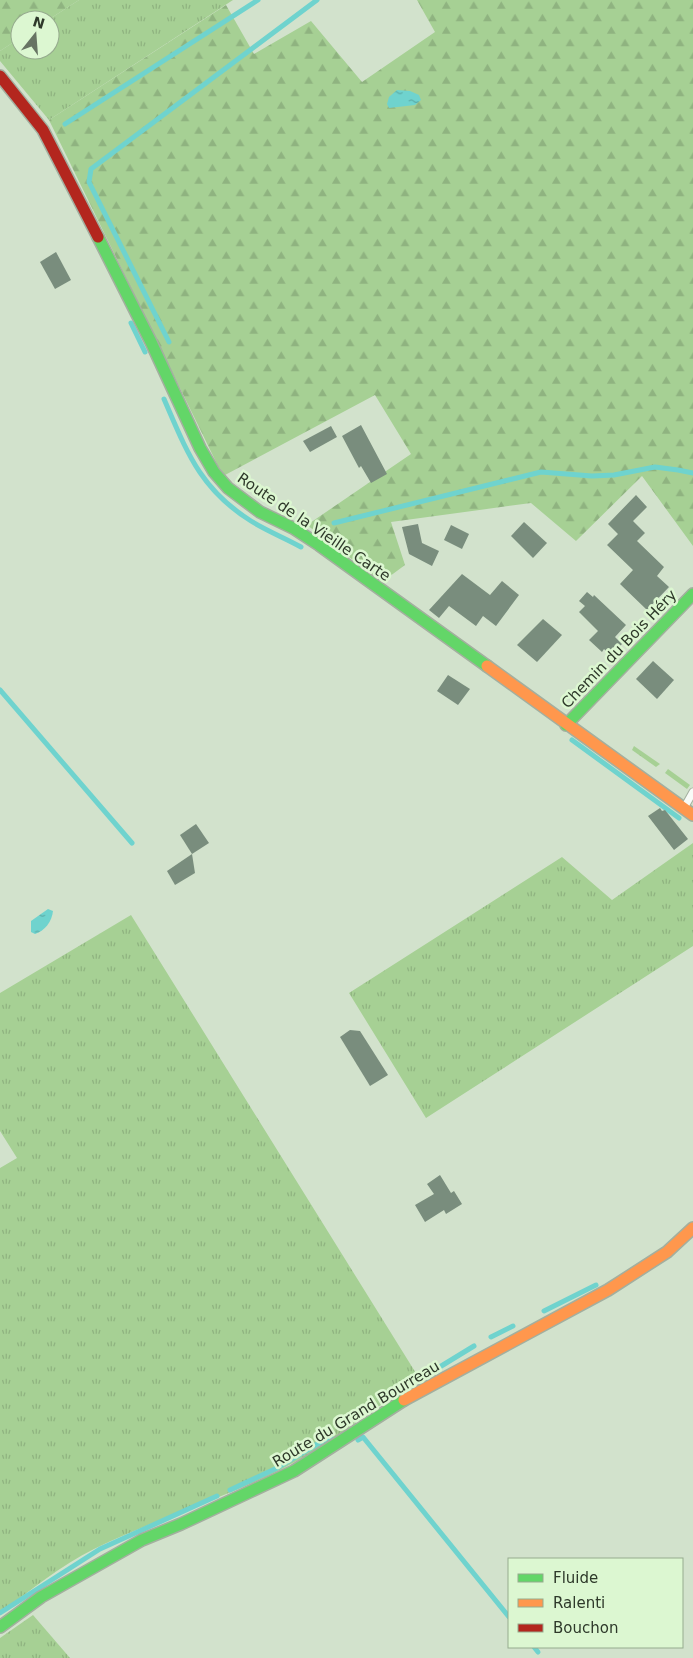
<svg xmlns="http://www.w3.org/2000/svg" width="693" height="1658" viewBox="0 0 693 1658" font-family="'DejaVu Sans',sans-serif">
	<defs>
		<pattern id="grass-tufts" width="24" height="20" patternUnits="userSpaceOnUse" patternTransform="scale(1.25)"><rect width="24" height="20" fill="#a6d094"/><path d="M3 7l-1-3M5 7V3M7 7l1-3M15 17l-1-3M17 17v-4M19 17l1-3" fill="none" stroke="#8fb380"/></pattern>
		<pattern id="forest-firs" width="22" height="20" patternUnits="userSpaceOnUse" patternTransform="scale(1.25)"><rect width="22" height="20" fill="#a6d094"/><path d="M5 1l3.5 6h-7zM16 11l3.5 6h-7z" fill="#8fb380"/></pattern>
		<pattern id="water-ripples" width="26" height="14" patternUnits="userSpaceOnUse" patternTransform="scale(1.25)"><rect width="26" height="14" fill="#6fd3ce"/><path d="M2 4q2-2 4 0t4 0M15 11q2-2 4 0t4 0" fill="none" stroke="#5caca7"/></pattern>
	</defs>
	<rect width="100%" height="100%" fill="#d2e2cc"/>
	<!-- grass -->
	<g fill="url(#grass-tufts)">
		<polygon points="79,0 233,0 49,120 0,61 0,51 20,38 20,50 50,50 50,20 48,20"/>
		<polygon points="634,746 660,764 656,767 632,750"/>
		<polygon points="668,769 690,785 687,789 665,773"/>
		<polygon points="693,843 693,946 426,1118 349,993 562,857 612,900"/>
		<path d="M131 915 419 1378C374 1409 328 1445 280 1470 220 1500 155 1519 94 1549 61 1565 30 1591 0 1613V1168L17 1158 0 1131V993Z"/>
		<polygon points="33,1615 70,1658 0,1658 0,1638"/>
	</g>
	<!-- forest -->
	<g fill="url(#forest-firs)">
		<polygon points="0,0 79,0 48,20 20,20 20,38 0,51"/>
		<polygon points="417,0 693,0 693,546 642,476 576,541 531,503 391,522 405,565 382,582 307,525 411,454 375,395 225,475 218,466 49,120 226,5 254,54 311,21 362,82 435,32"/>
	</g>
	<!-- water -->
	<g fill="url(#water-ripples)">
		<polygon points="397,90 410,91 419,95 421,100 415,105 389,108 387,104 389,97"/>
		<path d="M48 909 53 911C52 921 45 931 35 934L31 932V921Z"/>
	</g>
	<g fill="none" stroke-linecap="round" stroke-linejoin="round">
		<!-- stream -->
		<g stroke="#6fd3ce" stroke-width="5">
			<polyline points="65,124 258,0"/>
			<polyline points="131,323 145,352"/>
			<polyline points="169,342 89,182 91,169 317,0"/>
			<path d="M164 399C187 452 200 489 251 521 267 531 285 538 301 547"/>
			<polyline points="334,523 541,472 592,476 614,475 655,467 678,470 693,473"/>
			<polyline points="0,690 132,843"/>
			<polyline points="572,740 679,818"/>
			<polyline points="544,1311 596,1285"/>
			<polyline points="491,1337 513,1326"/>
			<polyline points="420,1379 474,1346"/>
			<polyline points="358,1440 363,1437 509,1617"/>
			<polyline points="230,1490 275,1469 331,1436"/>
			<polyline points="0,1613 100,1549 217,1496"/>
			<polyline points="534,1647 538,1652"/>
		</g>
	</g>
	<!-- building -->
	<g fill="#798d7d">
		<polygon points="56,252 71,280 55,289 40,262"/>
		<polygon points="361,425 387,474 371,483 361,466 359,468 342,436"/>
		<polygon points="331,426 337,437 310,452 303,441"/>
		<polygon points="636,495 647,507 633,521 645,533 637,541 664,567 657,576 669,587 647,610 620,584 633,570 607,545 618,534 608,524"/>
		<polygon points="524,522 547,543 533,558 511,536"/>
		<polygon points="418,524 422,543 439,551 432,566 409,554 402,527"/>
		<polygon points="451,525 469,534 462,549 444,540"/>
		<polygon points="462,574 490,595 502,581 519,595 496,626 483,616 476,626 449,606 439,618 429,610"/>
		<polygon points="587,592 593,597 594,595 626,625 615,637 622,644 611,656 604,649 602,652 589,640 598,631 579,612 585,606 579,601"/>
		<polygon points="543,619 562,635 537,662 517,645"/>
		<polygon points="653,661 674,680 657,699 636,679"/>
		<polygon points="448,675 470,689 458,705 437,691"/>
		<polygon points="660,808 662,811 665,810 688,839 674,850 648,816"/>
		<polygon points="196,824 209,843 192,854 180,835"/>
		<polygon points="192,854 195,873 175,885 167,871"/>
		<polygon points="350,1030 360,1031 388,1075 370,1086 340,1037"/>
		<polygon points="440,1175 451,1193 454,1191 462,1204 446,1214 444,1210 425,1222 415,1205 434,1194 427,1184"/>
	</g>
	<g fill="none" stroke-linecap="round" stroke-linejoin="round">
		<!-- lane casing -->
		<g stroke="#a3af9f" stroke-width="9">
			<polyline id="lane" points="684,808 693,792"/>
		</g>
		<!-- fast casing -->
		<g stroke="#a3af9f" stroke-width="14">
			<g id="fast">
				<polyline points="98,237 151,342 200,448 214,472 228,488 260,512 293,528 319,545 487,666"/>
				<polyline points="566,725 693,594"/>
				<polyline points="0,1627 41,1597 142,1540 181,1524 294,1471 404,1400"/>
			</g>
		</g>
		<!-- slow casing -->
		<g stroke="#a3af9f" stroke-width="14">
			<g id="slow">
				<polyline points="487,666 693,815"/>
				<polyline points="404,1400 608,1290 667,1252 693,1228"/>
			</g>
		</g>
		<!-- jam casing -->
		<g stroke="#a3af9f" stroke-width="14">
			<polyline id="jam" points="0,76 43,130 98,237"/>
		</g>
		<!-- lane -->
		<use href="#lane" stroke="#f8fbf7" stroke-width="7"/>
		<!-- fast -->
		<use href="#fast" stroke="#63d668" stroke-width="11"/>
		<!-- slow -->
		<use href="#slow" stroke="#ff974d" stroke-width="11"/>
		<!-- jam -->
		<use href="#jam" stroke="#b3261e" stroke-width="11"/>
	</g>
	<g text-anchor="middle" stroke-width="5" stroke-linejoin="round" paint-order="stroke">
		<!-- street labels -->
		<g font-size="15" fill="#2e392a" stroke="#dcf7d1">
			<text transform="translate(314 527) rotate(34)" y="5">Route de la Vieille Carte</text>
			<text transform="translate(619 649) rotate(-46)" y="5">Chemin du Bois Héry</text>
			<text transform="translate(356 1414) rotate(-31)" y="5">Route du Grand Bourreau</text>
		</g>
	</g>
	<!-- legend -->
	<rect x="508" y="1558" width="175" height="90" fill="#dcf7d1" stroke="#96ab8e"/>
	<rect x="518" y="1574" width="25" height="8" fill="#63d668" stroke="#96ab8e"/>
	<text x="553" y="1583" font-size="15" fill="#2e392a">Fluide</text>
	<rect x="518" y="1599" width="25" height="8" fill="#ff974d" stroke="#96ab8e"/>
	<text x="553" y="1608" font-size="15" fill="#2e392a">Ralenti</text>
	<rect x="518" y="1624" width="25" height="8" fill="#b3261e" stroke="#96ab8e"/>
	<text x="553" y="1633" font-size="15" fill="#2e392a">Bouchon</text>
	<!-- north arrow -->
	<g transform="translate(35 35) rotate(17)"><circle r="24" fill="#dcf7d1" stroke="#96ab8e"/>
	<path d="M0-4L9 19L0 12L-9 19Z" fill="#677463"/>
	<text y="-8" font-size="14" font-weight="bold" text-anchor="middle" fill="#2e392a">N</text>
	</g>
</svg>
